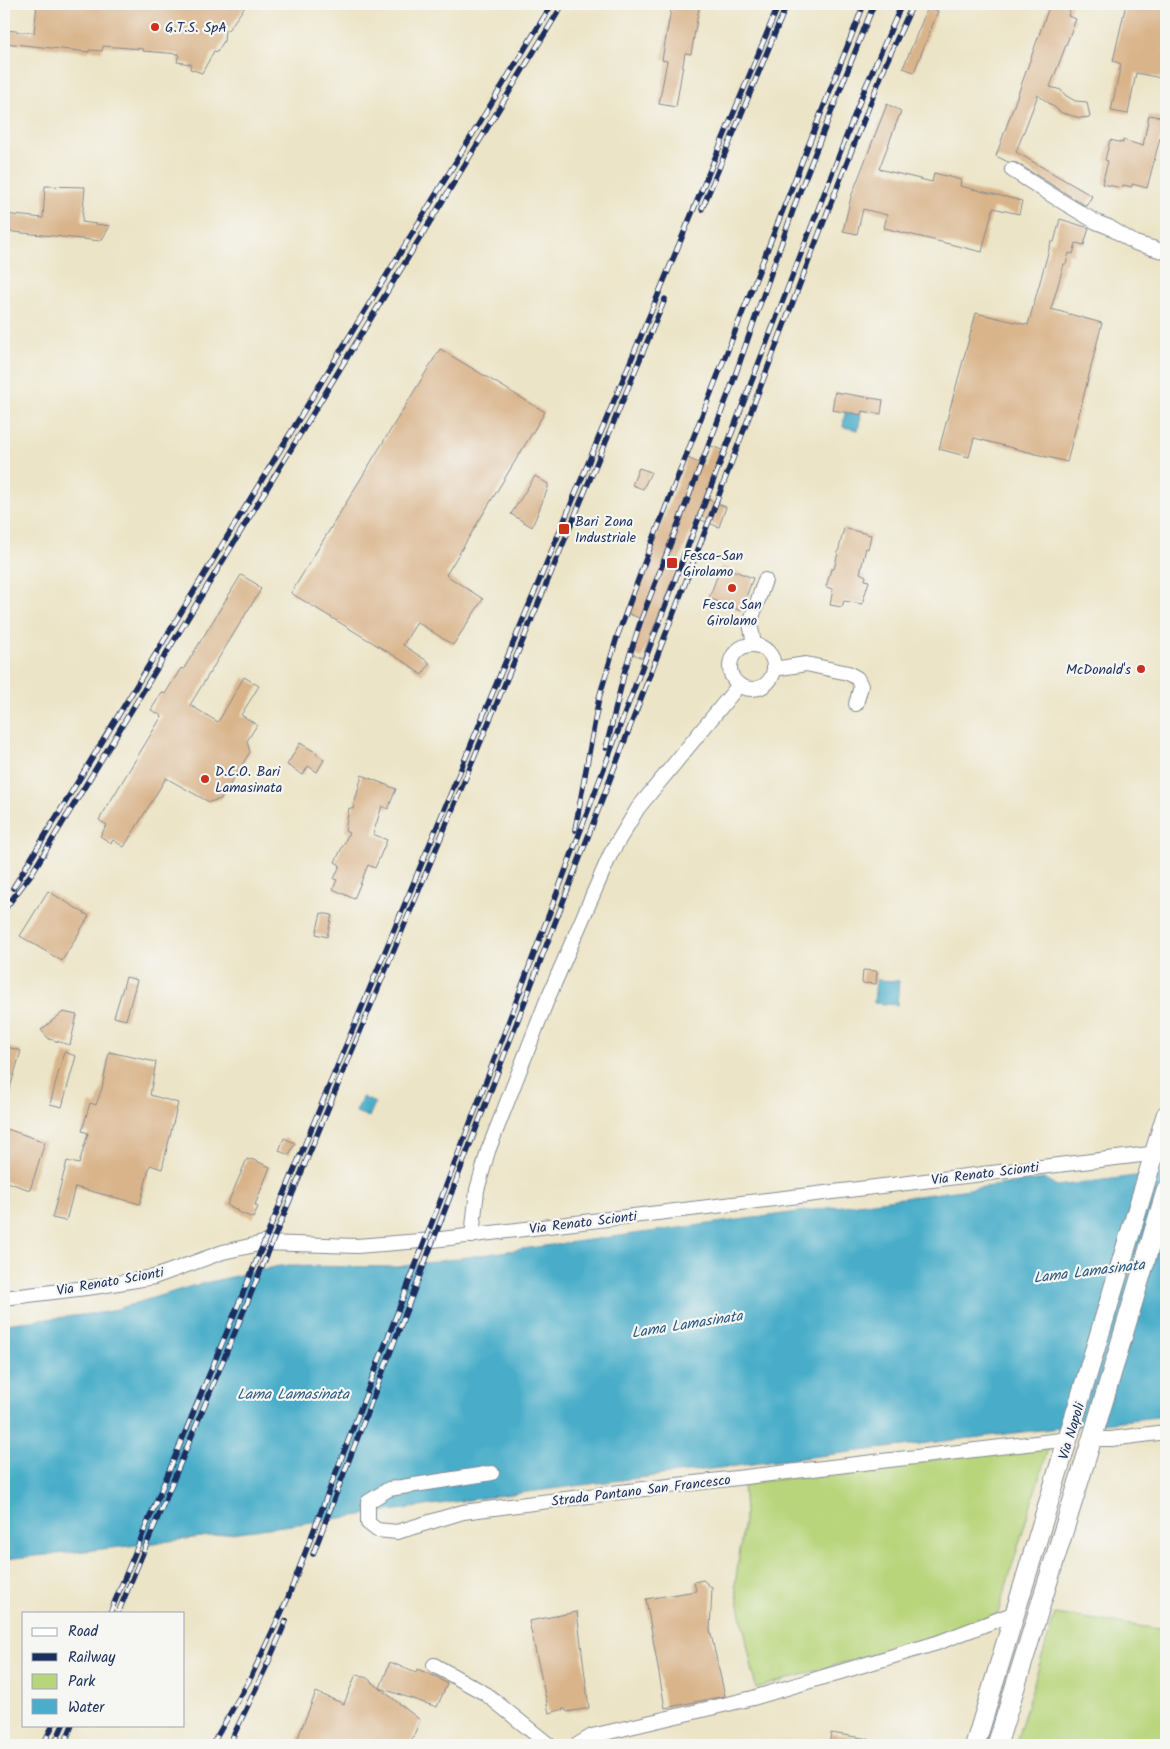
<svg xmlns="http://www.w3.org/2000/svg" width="1170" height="1749" viewBox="0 0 1170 1749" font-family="Kalam,sans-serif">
	<rect width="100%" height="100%" fill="#f6f6f2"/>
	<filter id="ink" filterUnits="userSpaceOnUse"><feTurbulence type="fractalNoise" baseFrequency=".02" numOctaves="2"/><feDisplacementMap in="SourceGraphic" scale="10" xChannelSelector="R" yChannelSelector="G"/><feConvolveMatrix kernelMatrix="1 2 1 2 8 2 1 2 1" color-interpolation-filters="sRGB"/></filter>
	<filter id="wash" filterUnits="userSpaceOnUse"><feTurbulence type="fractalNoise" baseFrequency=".0096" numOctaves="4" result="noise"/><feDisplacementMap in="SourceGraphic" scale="20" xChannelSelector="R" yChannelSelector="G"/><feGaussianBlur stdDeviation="1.12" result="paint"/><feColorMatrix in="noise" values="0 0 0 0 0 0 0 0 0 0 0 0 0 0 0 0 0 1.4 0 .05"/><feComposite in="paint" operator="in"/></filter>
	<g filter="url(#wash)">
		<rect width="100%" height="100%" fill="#ece4c6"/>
		<!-- green -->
		<g fill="#b8d57b" stroke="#6a826c">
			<polygon points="1049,1445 998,1613 937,1636 756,1688 735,1585 745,1512 743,1484"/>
			<polygon points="1055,1614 1166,1630 1166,1745 1015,1745"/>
			<polygon points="857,1738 922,1745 855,1745"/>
		</g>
		<!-- water -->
		<g fill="#4aadc9" stroke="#326e94">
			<polygon points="845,412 861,415 858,430 843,427"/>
			<polygon points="876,980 899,981 897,1005 874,1003"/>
			<polygon points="362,1097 375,1103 369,1117 356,1112"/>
			<path d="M1166 1172V1416C948 1440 730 1466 512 1494 342 1517 174 1544 4 1559V1324L107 1312 192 1286 279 1266 398 1267 522 1249 1044 1179 1057 1186Z"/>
		</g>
		<g id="blocks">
			<!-- building -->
			<g fill="#d9b48a">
				<polygon points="37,4 247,4 228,30 225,30 224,41 217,52 214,51 202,73 190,69 191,64 177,62 179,54 143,51 143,49 103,46 102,51 89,50 89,52 5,43 6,30 34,33"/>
				<polygon points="672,4 695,4 695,7 699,8 691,54 685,53 676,107 659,104 667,61 662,60"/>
				<polygon points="1050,4 1072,4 1068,16 1076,19 1050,87 1061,90 1065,95 1075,101 1087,102 1090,117 1081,118 1062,113 1038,95 1016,152 1092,196 1086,206 1017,163 1008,162 996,156"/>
				<polygon points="1126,4 1166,4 1166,79 1136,73 1128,114 1111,111 1121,64 1113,61"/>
				<polygon points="928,7 938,11 914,72 903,68"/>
				<polygon points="887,104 901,111 879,169 932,182 934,173 961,180 960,186 1022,201 1019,214 993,208 982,252 884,228 887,215 863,209 857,234 843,231 851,197"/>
				<polygon points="1149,115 1166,118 1166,119 1162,139 1160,138 1147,188 1132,184 1132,187 1123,185 1122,188 1102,184 1108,161 1105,160 1110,140 1123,143 1123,140 1143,146"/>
				<polygon points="45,186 85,187 82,222 110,226 101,241 4,231 4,214 43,218"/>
				<polygon points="1060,219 1089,228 1084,245 1076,243 1073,254 1069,253 1066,264 1064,264 1051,309 1102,323 1067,462 974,438 969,457 939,449 976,313 1028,325 1051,242 1054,242"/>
				<polygon points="440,349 545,412 446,575 483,599 453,645 417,622 403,645 430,663 422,675 411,667 411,666 291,593"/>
				<polygon points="835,392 883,400 881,414 862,411 861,415 832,410"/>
				<polygon points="711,446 722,450 704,498 726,507 719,527 696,518 642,658 631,653 644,620 627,613 687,458 704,465"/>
				<polygon points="639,468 651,472 643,489 632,485"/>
				<polygon points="535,476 548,484 548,488 532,527 511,514"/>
				<polygon points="844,528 871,535 868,549 866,548 860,573 866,576 865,580 869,581 862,604 844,601 842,607 830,605 833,589 826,587 831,569 834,569"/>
				<polygon points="721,566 753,578 741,611 709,598"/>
				<polygon points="241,575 258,585 257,586 261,589 190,705 218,722 244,677 259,686 241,715 257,725 247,741 250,752 221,799 209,802 166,778 124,847 113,840 111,843 100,836 107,825 99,820 162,716 151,710 162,692 165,694 181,668 183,670"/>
				<polygon points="300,743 317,753 316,754 324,760 317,772 308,766 303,775 287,765"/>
				<polygon points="362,775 396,789 388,809 382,806 373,834 387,840 375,868 368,865 354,899 333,889 337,880 334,879 340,865 335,862 337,858 349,833 345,831 349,808 353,809"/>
				<polygon points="48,891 89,916 62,961 20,936"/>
				<polygon points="321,913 332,915 327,937 316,934"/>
				<polygon points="863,970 877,971 876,984 862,983"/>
				<polygon points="126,977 137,980 126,1020 114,1017"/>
				<polygon points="63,1012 77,1015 70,1045 49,1039 41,1030"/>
				<polygon points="4,1046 21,1051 7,1098 4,1097"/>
				<polygon points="64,1052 76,1056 62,1107 50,1104"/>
				<polygon points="109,1052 156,1062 150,1095 178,1103 162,1169 150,1165 140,1204 75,1187 66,1221 52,1218 67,1161 79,1164 88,1133 82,1131 90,1103 96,1105 102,1088"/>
				<polygon points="4,1128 45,1142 30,1190 4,1181"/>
				<polygon points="284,1138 295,1143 289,1155 279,1151"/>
				<polygon points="247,1159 250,1160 251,1159 270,1167 255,1205 258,1207 253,1218 236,1211 237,1210 227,1205"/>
				<polygon points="703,1580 712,1588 710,1630 725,1696 665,1708 646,1599 696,1591 694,1582"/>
				<polygon points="577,1612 589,1708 567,1712 565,1709 549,1713 529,1621"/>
				<polygon points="390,1662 416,1673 417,1669 437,1677 447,1684 437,1707 380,1688"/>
				<polygon points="356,1674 367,1678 420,1720 410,1745 295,1745 316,1692 344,1704"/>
				<polygon points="831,1733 869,1739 868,1745 829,1745"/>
			</g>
		</g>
	</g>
	<g filter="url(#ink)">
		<use href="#blocks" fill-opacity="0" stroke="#848a92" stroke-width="1"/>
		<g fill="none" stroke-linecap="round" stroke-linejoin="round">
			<!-- street casing -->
			<g stroke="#848a92" stroke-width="16">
				<g id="street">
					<polyline points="1012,170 1061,201 1096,222 1109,227 1135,243 1166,252"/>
					<polyline points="754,644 750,623 765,580"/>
					<circle cx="752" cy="667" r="22"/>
					<polyline points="774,669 806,664 848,673 857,678 861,686 856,704"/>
					<polyline points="472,1236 477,1190 488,1151 547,1000 611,853 638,808 739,685"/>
					<polyline points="4,1298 94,1287 154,1277 223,1252 263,1243 357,1246 433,1240 1166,1152"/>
					<polyline points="1092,1439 1111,1439 1166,1432"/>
					<polyline points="492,1473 389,1489 368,1502 368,1523 377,1530 397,1532 463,1512 652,1488 1069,1439"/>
					<polyline points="434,1665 486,1694 549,1745"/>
					<polyline points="577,1745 592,1736 753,1698 937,1643 1015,1613"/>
				</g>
			</g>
			<!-- secondary casing -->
			<g stroke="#848a92" stroke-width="21">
				<g id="secondary">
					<polyline points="975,1745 1166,1115"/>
					<polyline points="997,1745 1092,1439 1166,1191"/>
				</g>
			</g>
			<!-- street -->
			<use href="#street" stroke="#fff" stroke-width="14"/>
			<!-- secondary -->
			<use href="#secondary" stroke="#fff" stroke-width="19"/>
			<!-- rail casing -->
			<g stroke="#1b2f5e" stroke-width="5.5">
				<g id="rail">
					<polyline points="702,209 787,4"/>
					<polyline points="606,748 625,670 641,620 731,387 798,196 874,4"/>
					<polyline points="575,830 599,698 617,637 651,545 864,4"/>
					<polyline points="13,888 552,4"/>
					<polyline points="4,910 32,873 563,4"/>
					<polyline points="313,1554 829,208 887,61 913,4"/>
					<polyline points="110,1613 779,4"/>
					<polyline points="118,1613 665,299"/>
					<polyline points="43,1745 53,1725"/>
					<polyline points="54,1745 63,1725"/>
					<polyline points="64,1745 72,1725"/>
					<polyline points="212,1745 251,1677 287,1600 479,1100 678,572 865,88 902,4"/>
					<polyline points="229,1745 268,1663 286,1621"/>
				</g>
			</g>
			<!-- rail -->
			<use href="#rail" stroke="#f6f6f2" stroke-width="4" stroke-dasharray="11" stroke-linecap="butt"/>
		</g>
	</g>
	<!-- markers -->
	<g fill="#c8321e" stroke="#f6f6f2" stroke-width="2">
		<circle cx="155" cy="27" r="5"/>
		<rect x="558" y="523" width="12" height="12" rx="2.5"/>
		<rect x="666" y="557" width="12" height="12" rx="2.5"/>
		<circle cx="732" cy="588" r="5"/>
		<circle cx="1141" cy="669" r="5"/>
		<circle cx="205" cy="779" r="5"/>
	</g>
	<g text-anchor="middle" stroke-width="4.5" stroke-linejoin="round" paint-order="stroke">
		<!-- poi labels -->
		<g font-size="14" fill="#1b2f5e" stroke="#f6f6f2" text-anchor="start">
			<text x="165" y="32">G.T.S. SpA</text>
			<text x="575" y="526">Bari Zona<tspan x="575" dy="16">Industriale</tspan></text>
			<text x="683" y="560">Fesca-San<tspan x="683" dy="16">Girolamo</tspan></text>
			<text x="732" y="609" text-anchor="middle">Fesca San<tspan x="732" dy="16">Girolamo</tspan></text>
			<text x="1131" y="674" text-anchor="end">McDonald's</text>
			<text x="215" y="776">D.C.O. Bari<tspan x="215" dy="16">Lamasinata</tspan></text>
		</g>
		<!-- street labels -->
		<g font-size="14" fill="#1b2f5e" stroke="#f6f6f2">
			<text transform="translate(985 1173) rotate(-7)" y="5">Via Renato Scionti</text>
			<text transform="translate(583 1222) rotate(-7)" y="5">Via Renato Scionti</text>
			<text transform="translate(110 1281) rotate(-10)" y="5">Via Renato Scionti</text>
			<text transform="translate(1071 1431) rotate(-73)" y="5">Via Napoli</text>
			<text transform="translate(641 1490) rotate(-7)" y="5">Strada Pantano San Francesco</text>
		</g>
		<!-- water labels -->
		<g font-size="15" font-style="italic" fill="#2b5b83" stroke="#f6f6f2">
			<text transform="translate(1089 1271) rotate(-7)" y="5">Lama Lamasinata</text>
			<text transform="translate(687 1324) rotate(-9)" y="5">Lama Lamasinata</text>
			<text x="293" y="1399">Lama Lamasinata</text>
		</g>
	</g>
	<!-- margin -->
	<rect width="1170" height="1749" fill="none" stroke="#f6f6f2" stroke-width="20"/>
	<!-- legend -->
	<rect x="22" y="1612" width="162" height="115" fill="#f6f6f2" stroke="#9ea6b7"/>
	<rect x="32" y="1628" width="25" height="8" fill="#ffffff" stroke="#9ea6b7"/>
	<text x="68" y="1636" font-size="15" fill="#1b2f5e">Road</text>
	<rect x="32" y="1653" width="25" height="8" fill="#1b2f5e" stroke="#9ea6b7"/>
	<text x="68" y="1662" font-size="15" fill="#1b2f5e">Railway</text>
	<rect x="32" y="1674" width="25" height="15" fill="#b8d57b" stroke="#9ea6b7"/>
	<text x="68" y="1686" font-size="15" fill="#1b2f5e">Park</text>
	<rect x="32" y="1699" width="25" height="15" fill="#4aadc9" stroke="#9ea6b7"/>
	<text x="68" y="1712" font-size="15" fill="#1b2f5e">Water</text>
</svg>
